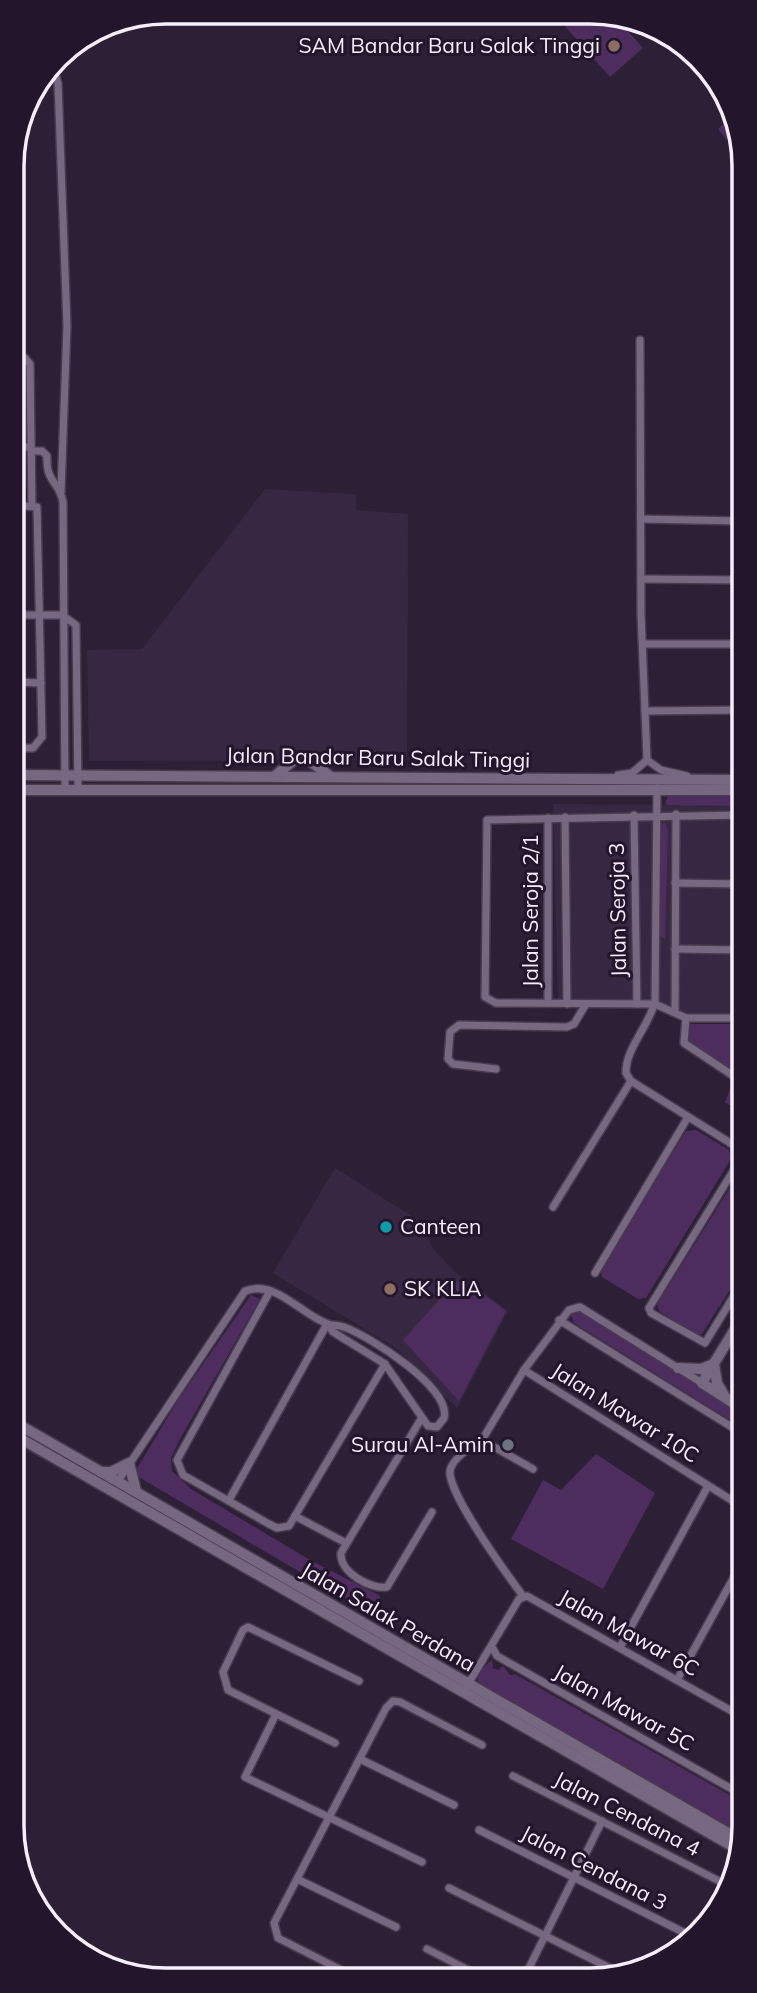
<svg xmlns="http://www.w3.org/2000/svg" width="757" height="1993" viewBox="0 0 757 1993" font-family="Mulish,sans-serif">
	<rect width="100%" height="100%" fill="#2d1f35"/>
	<!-- built -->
	<g fill="#382742">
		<polygon points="265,489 356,494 356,510 408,514 407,760 89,761 87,650 142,649"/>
		<polygon points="553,804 742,805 742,1020 669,1017 664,1004 558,1000"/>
		<polygon points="335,1168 418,1220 434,1250 455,1272 508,1311 457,1408 396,1348 273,1273"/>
	</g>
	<!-- green -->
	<g fill="#4c2d5e">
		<polygon points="555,15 621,15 648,30 645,32 635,23 627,30 643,48 610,77"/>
		<polygon points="733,115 740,127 740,157 718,129"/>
		<polygon points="740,793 742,806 666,805 665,803 669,794"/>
		<polygon points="665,822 668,831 665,939 660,936 661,825"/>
		<polygon points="687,1024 742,1024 742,1070 732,1070 692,1044 687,1038"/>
		<polygon points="733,1082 742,1082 742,1115 725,1102"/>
		<polygon points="696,1130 729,1150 731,1159 646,1298 638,1299 602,1277 600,1269 686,1131"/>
		<polygon points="743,1167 743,1269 702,1334 696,1334 659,1311 657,1304"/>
		<polygon points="456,1281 482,1293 506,1311 459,1401 403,1340"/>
		<polygon points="251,1295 260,1299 180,1439 171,1458 172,1471 191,1489 310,1560 380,1596 379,1615 327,1588 137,1476 136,1470 178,1400"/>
		<polygon points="577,1309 743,1414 743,1428 574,1323 571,1314"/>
		<polygon points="596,1454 655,1493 603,1589 511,1539 543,1480 561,1490"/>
		<polygon points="492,1660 493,1668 498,1670 503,1666 510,1675 515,1674 744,1803 744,1838 478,1684 478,1672"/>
	</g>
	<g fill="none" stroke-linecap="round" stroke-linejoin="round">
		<!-- street casing -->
		<g stroke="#473b4e" stroke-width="10">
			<g id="street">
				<polyline points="47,73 56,77 58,83 67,326 61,492"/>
				<polyline points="640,340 641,614 647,760 661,770 687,776"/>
				<polyline points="13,357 25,358 30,364 32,506"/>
				<polyline points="13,447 31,447"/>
				<path d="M32 451H42L47 456C46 484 59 480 63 502L65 790"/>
				<polyline points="14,505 37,507 42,737 33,748 14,748"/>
				<polyline points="641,519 741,521"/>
				<polyline points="641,579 741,580"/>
				<polyline points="14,615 62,615"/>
				<polyline points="62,615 76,625 78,790"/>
				<polyline points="643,644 741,644"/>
				<polyline points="14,682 41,683"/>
				<polyline points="645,711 741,710"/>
				<polyline points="618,775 632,773 647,760"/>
				<path d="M657 788 655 1001C650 1025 625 1049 626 1073L631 1081 743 1151"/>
				<polyline points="634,815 637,1004"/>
				<polyline points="742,815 487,820 485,997 496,1003 655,1004 686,1018 742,1018"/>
				<polyline points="565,817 567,1004"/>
				<polyline points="548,818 548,1003"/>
				<polyline points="675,883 742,884"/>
				<polyline points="675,949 742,950"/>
				<polyline points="675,1011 676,814"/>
				<polyline points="686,1018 684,1043 732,1075 742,1075"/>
				<polyline points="496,1069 453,1064 448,1059 450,1032 459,1025 567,1027 574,1024 586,1004"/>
				<polyline points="743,1155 649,1308 651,1313 705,1343 743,1281"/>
				<polyline points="553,1207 631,1081"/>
				<polyline points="595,1273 688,1117"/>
				<polyline points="270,1291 177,1460 183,1475 269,1524 277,1528 289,1526 385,1364"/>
				<polyline points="559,1320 743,1434"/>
				<polyline points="743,1350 739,1363 743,1370"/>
				<polyline points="524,1370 744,1508"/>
				<path d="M421 1419 341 1553C339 1572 371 1590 387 1587L432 1512"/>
				<path d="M482 1440C472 1446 448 1461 450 1474 453 1500 506 1573 523 1596"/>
				<polyline points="533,1469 482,1440 524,1370 569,1310 580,1307 702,1383"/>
				<path d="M118 1481 245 1291C276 1279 301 1315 328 1324 333 1326 339 1325 344 1327 369 1336 452 1388 444 1418L437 1427 428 1426 385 1364 333 1332 327 1324"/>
				<polyline points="229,1500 327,1324"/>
				<polyline points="295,1516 346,1543"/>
				<polyline points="492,1647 497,1656 744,1796"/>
				<polyline points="620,1647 708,1486"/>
				<polyline points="677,1680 744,1559"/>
				<polyline points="467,1686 519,1599 527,1596 744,1718"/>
				<polyline points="734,1712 744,1695"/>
				<polyline points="276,1714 245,1777 422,1862"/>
				<polyline points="335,1743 228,1690 223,1672 243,1630 248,1627 359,1681"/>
				<polyline points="360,1759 454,1805"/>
				<polyline points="513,1776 725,1884"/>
				<polyline points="479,1830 693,1937"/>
				<polyline points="297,1879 396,1927"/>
				<polyline points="449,1888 626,1976"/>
				<polyline points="427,1949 480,1976"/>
				<polyline points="525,1976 602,1821"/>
				<polyline points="355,1977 278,1938 274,1923 386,1708 393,1701 400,1702 482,1745"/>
			</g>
		</g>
		<!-- secondary casing -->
		<g stroke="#473b4e" stroke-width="13">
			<g id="secondary">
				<polyline points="306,758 331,777"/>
				<polyline points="14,775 741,780"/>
				<polyline points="275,776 294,760"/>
				<polyline points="14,790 741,790"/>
				<polyline points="743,1316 702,1383 743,1409"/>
				<polyline points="678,1368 701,1369 714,1364 717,1383 725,1397"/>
				<polyline points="16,1423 742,1841"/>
				<polyline points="16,1436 739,1850"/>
				<polyline points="101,1472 111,1472 129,1463 136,1491"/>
			</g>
		</g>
		<!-- street -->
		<use href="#street" stroke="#776781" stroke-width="7"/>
		<!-- secondary -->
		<use href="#secondary" stroke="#776781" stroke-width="10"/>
	</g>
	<!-- markers -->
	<g fill="#8d6e63" stroke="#23152b" stroke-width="2.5">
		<circle cx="614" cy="46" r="7"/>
		<circle cx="390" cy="1289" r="7"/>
	</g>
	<circle fill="#0f9aa8" stroke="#23152b" stroke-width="2.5" cx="386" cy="1227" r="7"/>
	<circle fill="#6b7280" stroke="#23152b" stroke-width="2.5" cx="508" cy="1445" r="7"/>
	<g text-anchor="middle" stroke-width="6" stroke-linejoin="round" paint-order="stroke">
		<!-- poi labels -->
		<g font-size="21" fill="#f7eefd" stroke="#23152b" text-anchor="end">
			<text x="600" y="53">SAM Bandar Baru Salak Tinggi</text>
			<text x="400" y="1234" text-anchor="start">Canteen</text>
			<text x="404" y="1296" text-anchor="start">SK KLIA</text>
			<text x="494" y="1452">Surau Al-Amin</text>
		</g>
		<!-- street labels -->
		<g font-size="21" fill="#f7eefd" stroke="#23152b">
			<text transform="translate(378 758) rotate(1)" y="7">Jalan Bandar Baru Salak Tinggi</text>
			<text transform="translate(618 910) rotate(-91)" y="7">Jalan Seroja 3</text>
			<text transform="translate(531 911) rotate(-90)" y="7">Jalan Seroja 2/1</text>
			<text transform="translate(625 1413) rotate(32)" y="7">Jalan Mawar 10C</text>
			<text transform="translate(388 1617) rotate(30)" y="7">Jalan Salak Perdana</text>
			<text transform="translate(629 1633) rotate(29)" y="7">Jalan Mawar 6C</text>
			<text transform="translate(624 1708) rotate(29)" y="7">Jalan Mawar 5C</text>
			<text transform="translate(627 1814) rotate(27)" y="7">Jalan Cendana 4</text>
			<text transform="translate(594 1868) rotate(27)" y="7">Jalan Cendana 3</text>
		</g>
	</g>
	<!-- crop -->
	<path d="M0 0H757V1993H0ZM166 24H590A142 142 0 0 1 732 166V1826A142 142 0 0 1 590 1968H166A142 142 0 0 1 24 1826V166A142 142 0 0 1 166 24Z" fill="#23152b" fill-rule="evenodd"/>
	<path fill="none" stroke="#f7eefd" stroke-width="3.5" d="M166 24H590A142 142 0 0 1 732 166V1826A142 142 0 0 1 590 1968H166A142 142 0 0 1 24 1826V166A142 142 0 0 1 166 24Z"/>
</svg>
